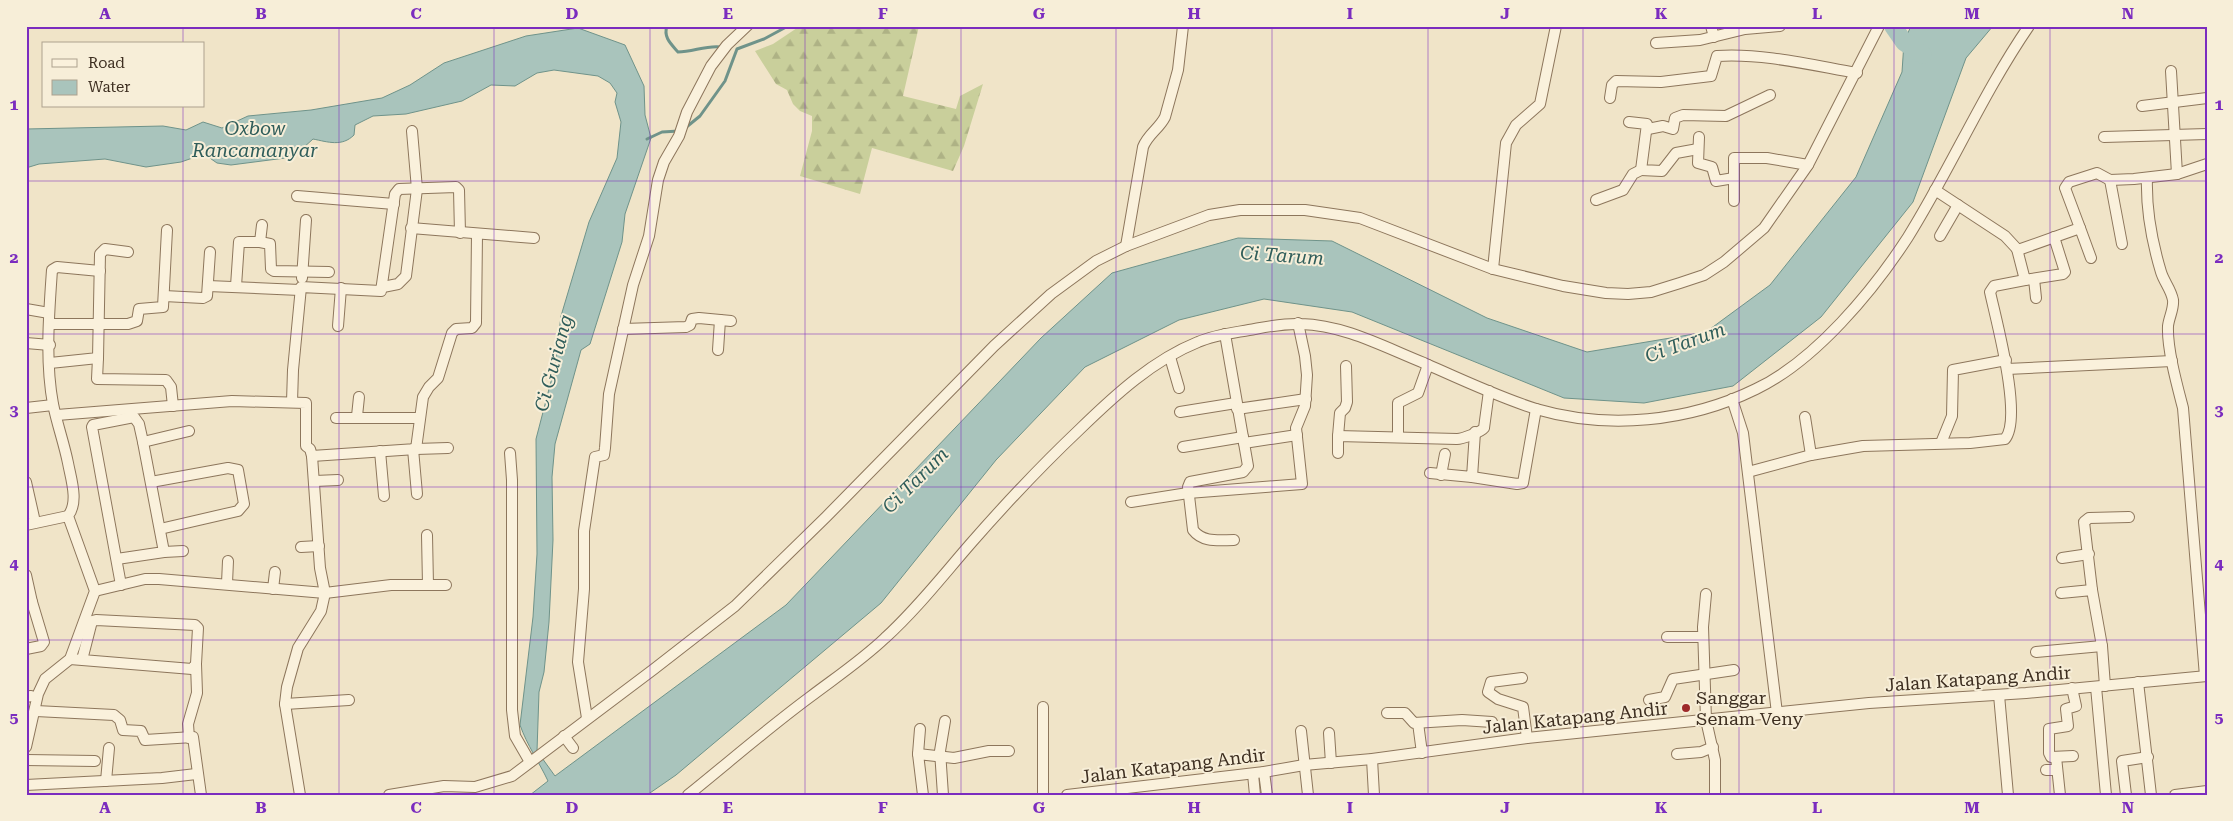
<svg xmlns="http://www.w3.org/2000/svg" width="2233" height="821" viewBox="0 0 2233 821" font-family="'Roboto Serif',serif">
	<defs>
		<pattern id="forest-firs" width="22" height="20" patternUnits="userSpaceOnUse" patternTransform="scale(1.25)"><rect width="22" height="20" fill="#c9cf9b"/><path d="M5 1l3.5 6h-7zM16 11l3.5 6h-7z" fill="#aeb285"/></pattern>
	</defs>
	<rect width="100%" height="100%" fill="#f0e4c8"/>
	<!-- forest -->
	<polygon fill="url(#forest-firs)" points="800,26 919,26 903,96 956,109 960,96 983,84 964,146 953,171 872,148 860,194 800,176 812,131 812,116 800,111 793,104 787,90 776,84 755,51 773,44"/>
	<!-- water -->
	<path fill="#a9c4bc" stroke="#6f938a" d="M1911 26H1993L1966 58 1913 202 1821 317 1733 386 1644 403 1564 398 1352 312 1264 299 1179 320 1085 367 996 460 881 603 676 775 647 795H530L548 781C539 762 527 745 520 725L533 617 537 554 536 439 555 366 561 316 589 222 617 158 621 122 615 102 617 93 610 83 598 76 554 70 537 73 515 86 491 85 462 101 406 114 373 116 355 125 354 135C342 147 328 142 313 139L293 157 231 165 217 163 204 154 181 162 146 167 105 159 39 164 26 168V129L163 126 186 130 203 122 222 128 248 116 311 110 382 98 410 85 444 63 526 36 578 28 625 45 644 86 645 115 651 138 625 214 622 242 590 344 581 350 555 444 552 477 553 540 549 622 544 672 539 692 537 751 555 776 786 605 1041 338 1112 273 1238 238 1332 241 1487 318 1587 352 1706 332 1770 285 1856 177 1902 72 1904 42Z"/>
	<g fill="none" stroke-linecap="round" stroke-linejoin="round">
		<!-- stream -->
		<g stroke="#6f938a" stroke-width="3">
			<path d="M667 26C663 37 671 44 678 52 693 52 706 45 721 47"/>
			<polyline points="684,129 700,116 725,81 737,49 764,39 788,26"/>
			<polyline points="647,139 662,132 679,131"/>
		</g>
		<!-- river -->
		<polyline stroke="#a9c4bc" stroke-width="18" points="1893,26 1904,42 1923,55"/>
		<!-- minor casing -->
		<g stroke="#8d765c" stroke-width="12">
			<g id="minor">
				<polyline points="1711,26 1714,37"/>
				<polyline points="1656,43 1700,40 1745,29 1780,26"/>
				<polyline points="2171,71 2177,174"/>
				<path d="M1610 98 1612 85 1616 81 1661 82 1711 76 1717 56C1763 53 1811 65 1857 73"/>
				<polyline points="2142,106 2207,98"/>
				<polyline points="1629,122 1647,124 1641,170 1662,171 1676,153 1698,149"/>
				<polyline points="1648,129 1663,126 1673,129 1675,118 1683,115 1726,116 1770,95"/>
				<polyline points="1699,137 1698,163 1712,167 1716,181 1734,178"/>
				<polyline points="2104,137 2207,134"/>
				<path d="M2147 178C2146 208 2152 242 2161 272 2164 282 2171 289 2173 300 2174 309 2169 317 2168 326 2167 349 2177 385 2183 408L2205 676"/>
				<polyline points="2110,180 2122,244"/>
				<polyline points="1935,190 2005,236 2018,250 2080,228 2065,188 2069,182 2097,173 2110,180 2134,179 2177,174 2207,164"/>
				<polyline points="297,196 394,204"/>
				<polyline points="1596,200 1623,190 1633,174 1641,170"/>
				<polyline points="1734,201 1734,158 1767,158 1808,165"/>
				<polyline points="411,228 534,238"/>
				<polyline points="2080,228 2091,258"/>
				<polyline points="1940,236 1958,205"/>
				<polyline points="260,242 270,244 271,269 274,271 329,272"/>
				<path d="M1126 246 1143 147C1148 134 1159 129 1165 117L1178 70 1183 26"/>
				<polyline points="2017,249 2025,280 2063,274 2065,272 2054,237"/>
				<polyline points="1493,269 1506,143 1516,125 1540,104 1556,26"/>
				<polyline points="302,278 306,220"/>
				<polyline points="2034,279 2036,298"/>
				<polyline points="208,286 300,290"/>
				<polyline points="236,286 239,242 260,242 262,225"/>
				<polyline points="383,287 398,284 406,276 417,189 412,131"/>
				<polyline points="164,296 203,298 207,296 210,252"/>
				<polyline points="26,309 49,313"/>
				<polyline points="49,324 128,324 137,321 139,309 163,307 167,230"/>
				<polyline points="338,326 341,288"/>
				<polyline points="623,329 686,327 690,325 692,319 699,318 731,321"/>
				<path d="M1225 334 1248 466 1243 472 1190 482 1188 487 1193 530C1203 543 1219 540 1234 540"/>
				<polyline points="26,343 50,345"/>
				<polyline points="718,350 720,320"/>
				<polyline points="1170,357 1179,388"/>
				<polyline points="98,358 97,379 166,380 171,387 173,406"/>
				<polyline points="50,363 98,358 100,254 105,249 128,252"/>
				<polyline points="2007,369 2172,361"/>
				<polyline points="1732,399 1743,433 1777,713"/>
				<polyline points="292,402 293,370 301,287 381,291 395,194 399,189 456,187 459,190 460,233"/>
				<polyline points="26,408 53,405"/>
				<polyline points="1237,409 1306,399"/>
				<polyline points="1180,412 1236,403"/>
				<polyline points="57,415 232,401 306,403 306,446 310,449 312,456 320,568 325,593 321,611 298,648 287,687 285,704 300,795"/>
				<polyline points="357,416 359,397"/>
				<polyline points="1805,417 1811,455"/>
				<polyline points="336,418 419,418"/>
				<polyline points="1338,436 1340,413 1345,408 1347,402 1346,366"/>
				<polyline points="1398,437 1398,403 1418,393 1428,365"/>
				<polyline points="1244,443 1297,435"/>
				<polyline points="1941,443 1952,416 1953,370 2006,360"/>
				<polyline points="1183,447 1243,437"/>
				<polyline points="413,449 417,494"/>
				<polyline points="416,449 448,448"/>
				<polyline points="380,451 384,496"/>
				<polyline points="510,453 512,480 512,710 515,736 530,762"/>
				<path d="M1338 453V436L1457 439C1462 439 1481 432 1484 428L1489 391"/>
				<polyline points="312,456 416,449 423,397 429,387 438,378 452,333 456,329 472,328 476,323 477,234"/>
				<path d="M1748 472 1811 455 1863 446 1970 443 2005 439C2023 418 1996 320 1990 292L1994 286 2025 280"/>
				<polyline points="1430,473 1472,477 1475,432"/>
				<polyline points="1441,475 1445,454"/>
				<polyline points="1472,477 1517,484 1523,483 1536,409"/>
				<polyline points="315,481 338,480"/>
				<polyline points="26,482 35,522"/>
				<polyline points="151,482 228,468 238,470 244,504 238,511 160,529"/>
				<polyline points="1131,502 1188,493 1302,484 1296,428 1305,406 1307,375 1305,356 1298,323"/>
				<polyline points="26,525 68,516"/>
				<polyline points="427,535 428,585"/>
				<polyline points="301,547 319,546"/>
				<polyline points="164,552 183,551"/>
				<polyline points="2062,558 2089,554"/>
				<polyline points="117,559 164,552 143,442 189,431"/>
				<polyline points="26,575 32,602"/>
				<polyline points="227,583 228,561"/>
				<polyline points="121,585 92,427 93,425 134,417 139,424 143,442"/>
				<polyline points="273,589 275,572"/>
				<polyline points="2092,590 2084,522 2089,518 2129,517"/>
				<polyline points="95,591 145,579 159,579 325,593 391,585 446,585"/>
				<polyline points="2061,593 2092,590 2102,646 2105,686"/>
				<polyline points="1706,594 1703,627 1706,720 1715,760 1715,795"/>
				<polyline points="26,603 32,602 44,642 41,646 26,649"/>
				<polyline points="1667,637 1703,637"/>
				<polyline points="2036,652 2102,646"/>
				<polyline points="70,659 192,669 196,664 198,628 195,625 96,620 92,621 82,660"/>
				<polyline points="1522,678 1491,682 1488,692 1498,699 1523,707 1527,738"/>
				<polyline points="2138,682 2151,795"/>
				<polyline points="2096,687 2106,795"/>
				<polyline points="2072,688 2076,706 2066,709 2068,726 2049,729 2049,753 2051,757 2073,756"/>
				<polyline points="1999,695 2008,795"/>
				<polyline points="26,697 31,696"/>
				<polyline points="1649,700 1665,697 1673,679 1734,670"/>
				<polyline points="285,704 349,700"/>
				<polyline points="36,711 114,715 120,720 123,730 141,731 145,740 193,737 201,795"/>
				<polyline points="1387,713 1405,713 1414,723 1462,720 1492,722"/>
				<polyline points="587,718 578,662 584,589 584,531 595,457 604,455 605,448 609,394 633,285 649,236 658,180 664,162 679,136 687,112 711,66 727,45 747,26"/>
				<polyline points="1418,723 1422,753"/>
				<polyline points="1301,731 1308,795"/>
				<polyline points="1329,733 1331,763"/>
				<polyline points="564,736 573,748"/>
				<polyline points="189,738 188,724 197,693 196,664"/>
				<path d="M26 747 38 694 45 679 70 659 95 591 68 516C79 502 71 479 68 463 64 443 57 424 53 404 45 361 49 313 52 270L57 267 100 271"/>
				<polyline points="918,754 920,729"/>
				<polyline points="1677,754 1701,752 1713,747"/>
				<polyline points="2056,757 2060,795"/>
				<polyline points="1372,759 1374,795"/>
				<polyline points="26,760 95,761"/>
				<polyline points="2046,770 2057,770"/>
				<polyline points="1264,772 1267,795"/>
				<polyline points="1253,774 1255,795"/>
				<polyline points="106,781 109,748"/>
				<polyline points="26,785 162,778 196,774"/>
				<polyline points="389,795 444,786 475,787 512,776 654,669 735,606 826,517 994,346 1051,294 1096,261 1126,246 1209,215 1240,210 1305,210 1360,218 1493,269 1563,286 1606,293 1628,294 1651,292 1680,283 1704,275 1724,262 1764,228 1808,165 1879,26"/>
				<path d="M688 795C729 762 768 728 810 697 835 678 862 660 885 638 917 609 944 574 972 542 1007 502 1042 465 1080 429 1115 395 1153 360 1198 342 1214 335 1232 333 1249 330 1266 327 1283 323 1301 324 1344 325 1384 347 1424 363 1460 379 1498 397 1536 409 1608 430 1689 422 1756 389 1815 361 1873 291 1908 237 1951 168 1983 93 2029 26"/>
				<polyline points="923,795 918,754 954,758 989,751 1009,751"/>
				<polyline points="943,795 940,751 945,721"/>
				<polyline points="1043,795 1043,707"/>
				<polyline points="1067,795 1264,772 1304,765 1372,759 1527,738 1869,703 2026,693 2207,676"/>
				<polyline points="2126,795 2122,761 2148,757"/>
				<polyline points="2175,795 2207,791"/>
			</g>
		</g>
		<!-- minor -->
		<use href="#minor" stroke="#faf1dc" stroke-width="10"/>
	</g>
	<!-- grid -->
	<path fill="none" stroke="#7b2cbf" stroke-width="1" stroke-opacity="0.55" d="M183 26V44M339 26V795M494 26V795M650 26V795M805 26V795M961 26V795M1116 26V795M1272 26V795M1428 26V795M1583 26V795M1739 26V795M1894 26V795M2050 26V795M183 106V795M26 181H2207M26 334H2207M26 487H2207M26 640H2207"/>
	<!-- markers -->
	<circle fill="#9e2a2b" stroke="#f7eed8" stroke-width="2" cx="1686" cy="708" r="5"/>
	<g text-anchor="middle" stroke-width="4" stroke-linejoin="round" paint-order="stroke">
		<!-- street labels -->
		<g font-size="18" fill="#3d2e20" stroke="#f7eed8">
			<text transform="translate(1978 679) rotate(-4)" y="6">Jalan Katapang Andir</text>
			<text transform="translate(1575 718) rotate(-6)" y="6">Jalan Katapang Andir</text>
			<text transform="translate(1173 766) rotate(-7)" y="6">Jalan Katapang Andir</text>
		</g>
		<!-- poi labels -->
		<g font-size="18" fill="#3d2e20" stroke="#f7eed8" text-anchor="start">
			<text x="1696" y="704">Sanggar<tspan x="1696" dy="21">Senam Veny</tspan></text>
		</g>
		<!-- water labels -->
		<g font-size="19" font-style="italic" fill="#2f5d5a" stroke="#f7eed8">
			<text x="255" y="135">Oxbow<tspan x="255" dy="22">Rancamanyar</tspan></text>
			<text transform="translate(1282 255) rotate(4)" y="7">Ci Tarum</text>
			<text transform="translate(1685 342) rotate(-20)" y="7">Ci Tarum</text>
			<text transform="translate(553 363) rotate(-75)" y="7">Ci Guriang</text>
			<text transform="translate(915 480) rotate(-45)" y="7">Ci Tarum</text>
		</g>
	</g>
	<!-- border -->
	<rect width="2233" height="821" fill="none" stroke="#f7eed8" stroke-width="55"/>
	<!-- legend -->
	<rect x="42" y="42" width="162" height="65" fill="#f7eed8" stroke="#ada18e"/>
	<rect x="52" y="59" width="25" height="8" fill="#faf1dc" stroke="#ada18e"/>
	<text x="88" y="68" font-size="15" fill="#3d2e20">Road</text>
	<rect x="52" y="80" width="25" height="15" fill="#a9c4bc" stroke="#ada18e"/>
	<text x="88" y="92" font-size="15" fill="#3d2e20">Water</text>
	<rect x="28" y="28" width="2178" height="766" fill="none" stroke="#7b2cbf" stroke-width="2"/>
	<g font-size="16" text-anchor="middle" font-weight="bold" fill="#7b2cbf">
		<text x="105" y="19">A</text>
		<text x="261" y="19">B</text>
		<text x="416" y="19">C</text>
		<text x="572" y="19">D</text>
		<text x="728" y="19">E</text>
		<text x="883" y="19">F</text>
		<text x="1039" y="19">G</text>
		<text x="1194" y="19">H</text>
		<text x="1350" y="19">I</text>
		<text x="1505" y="19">J</text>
		<text x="1661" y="19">K</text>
		<text x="1817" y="19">L</text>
		<text x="1972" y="19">M</text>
		<text x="2128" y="19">N</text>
		<text x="14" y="110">1</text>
		<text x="2219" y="110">1</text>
		<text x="14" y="263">2</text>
		<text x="2219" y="263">2</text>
		<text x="14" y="416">3</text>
		<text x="2219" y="416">3</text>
		<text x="14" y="569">4</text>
		<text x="2219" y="569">4</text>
		<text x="14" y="723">5</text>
		<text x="2219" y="723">5</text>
		<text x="105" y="813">A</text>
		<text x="261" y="813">B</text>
		<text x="416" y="813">C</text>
		<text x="572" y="813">D</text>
		<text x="728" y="813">E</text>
		<text x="883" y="813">F</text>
		<text x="1039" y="813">G</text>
		<text x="1194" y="813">H</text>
		<text x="1350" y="813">I</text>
		<text x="1505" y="813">J</text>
		<text x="1661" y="813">K</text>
		<text x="1817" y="813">L</text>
		<text x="1972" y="813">M</text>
		<text x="2128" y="813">N</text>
	</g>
</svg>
